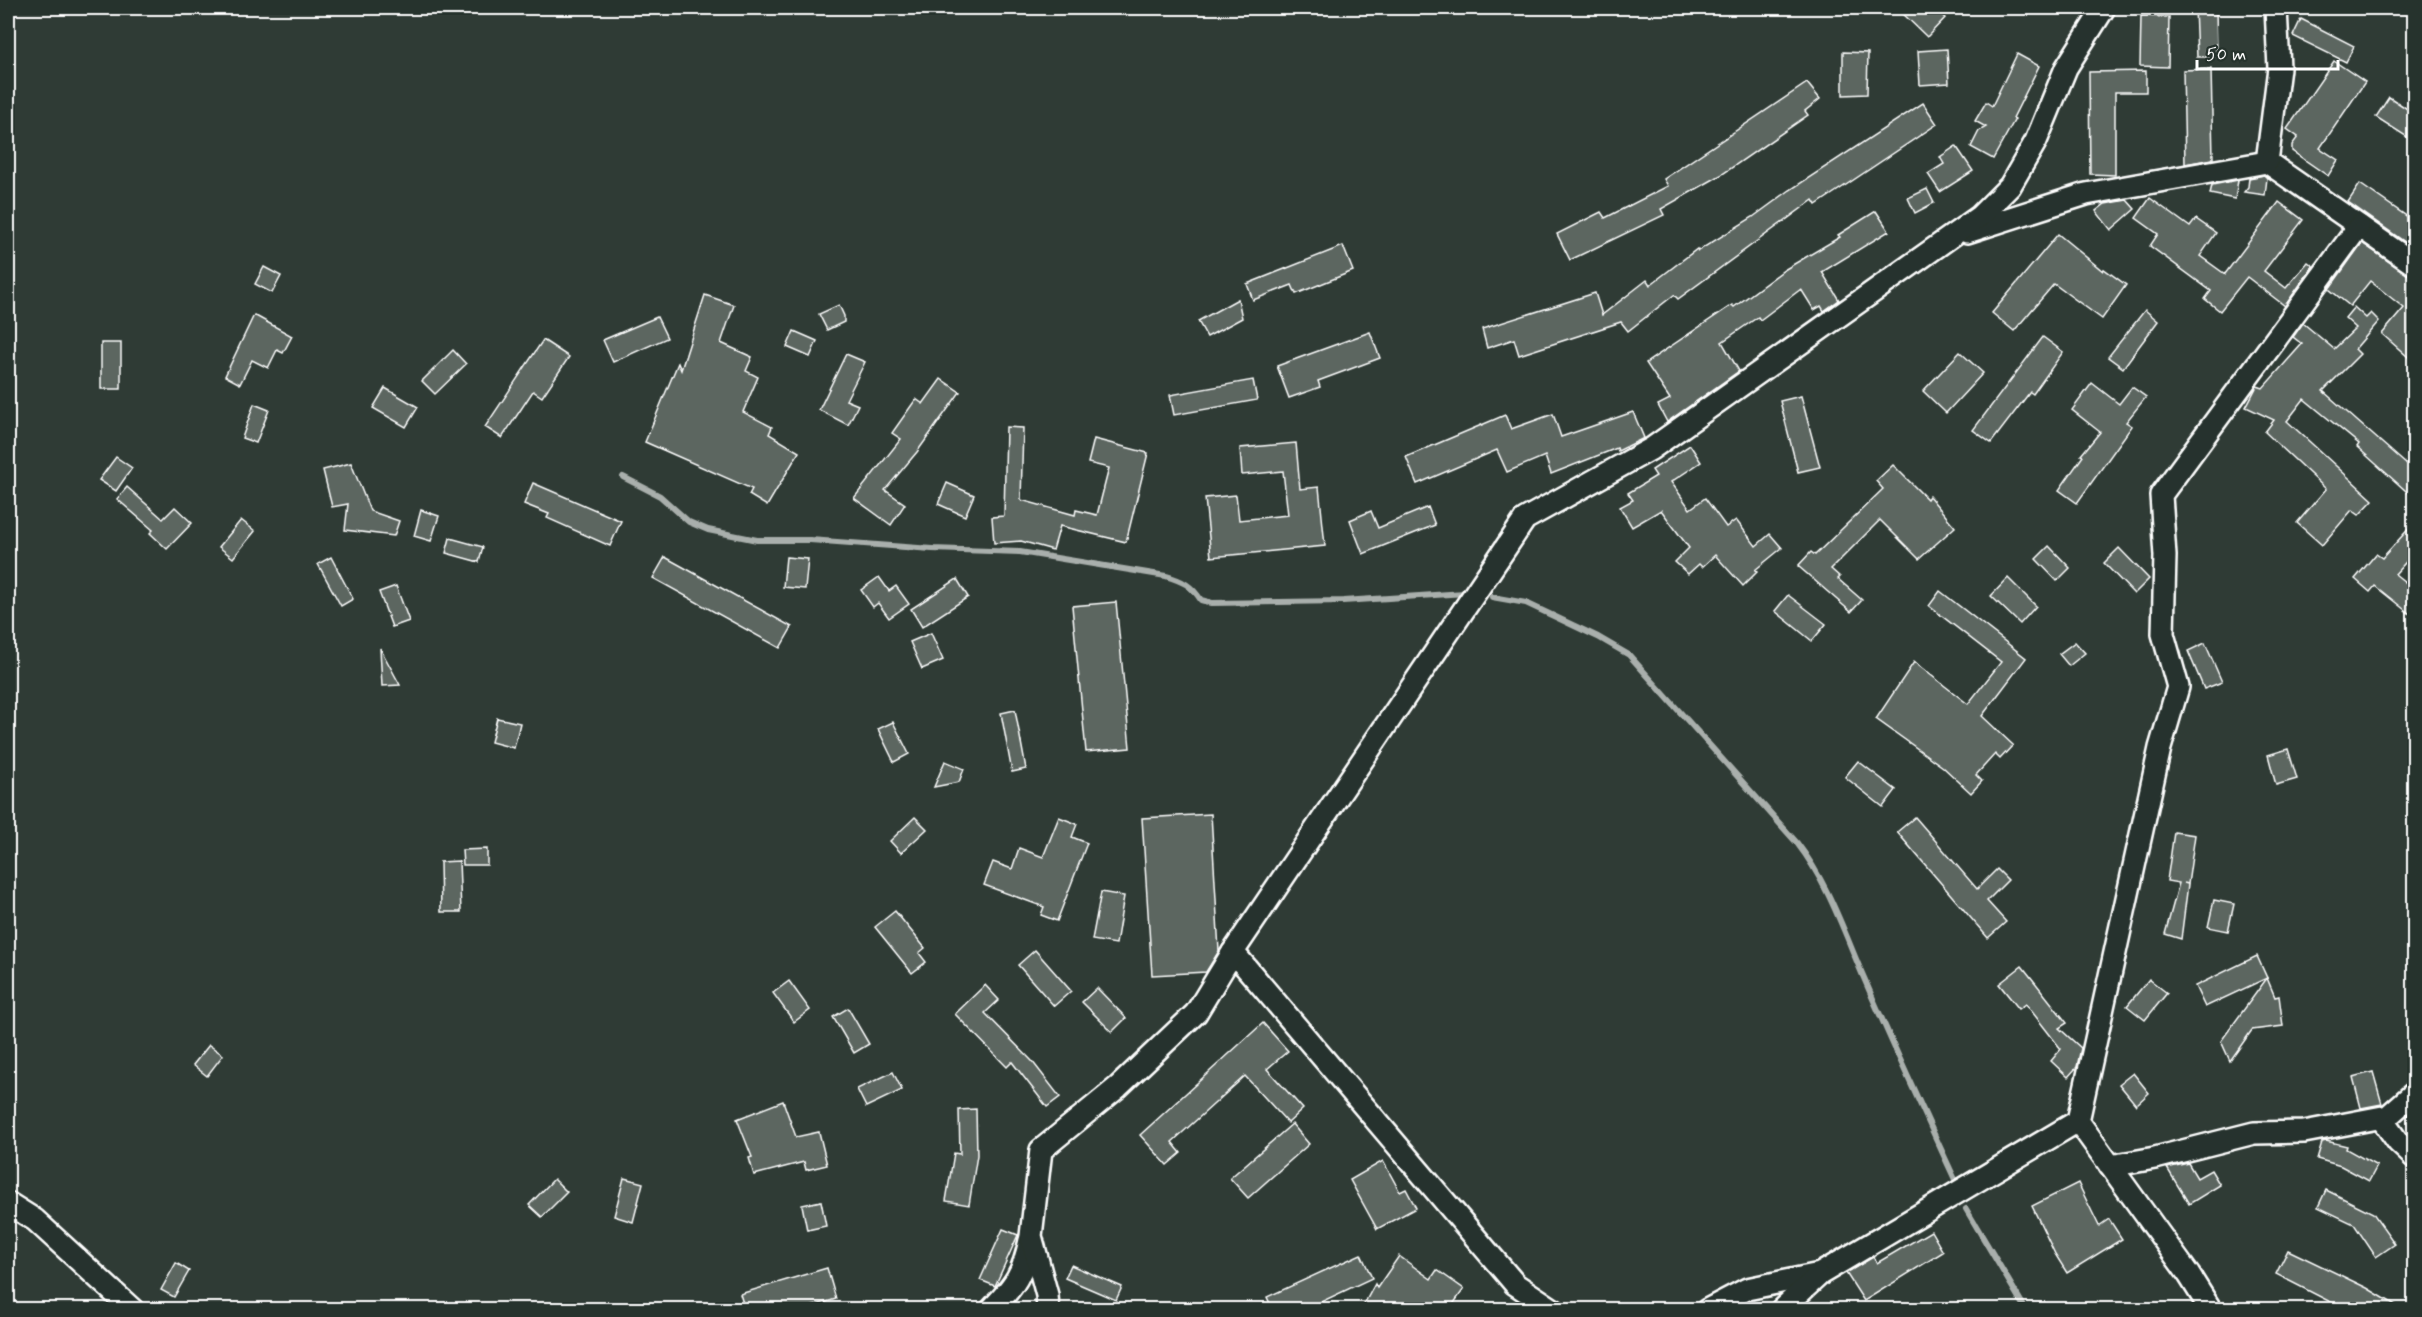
<svg xmlns="http://www.w3.org/2000/svg" width="2422" height="1317" viewBox="0 0 2422 1317" font-family="Mynerve,sans-serif">
	<rect width="100%" height="100%" fill="#2f3b35"/>
	<filter id="ink" filterUnits="userSpaceOnUse"><feTurbulence type="fractalNoise" baseFrequency=".0167" numOctaves="2"/><feDisplacementMap in="SourceGraphic" scale="12" xChannelSelector="R" yChannelSelector="G"/><feConvolveMatrix kernelMatrix="1 2 1 2 8 2 1 2 1" color-interpolation-filters="sRGB"/></filter>
	<g filter="url(#ink)">
		<g fill="none" stroke-linecap="round" stroke-linejoin="round">
			<!-- stream -->
			<g stroke="#a9afac" stroke-width="6">
				<path d="M623 477 660 496 689 522 708 530 757 540H810L932 549 1020 552 1166 576C1183 581 1191 585 1201 600L1212 603 1343 601 1465 593"/>
				<path d="M1492 597 1526 603 1598 637 1629 655 1797 843C1828 883 1844 932 1864 978 1894 1048 1926 1117 1958 1186"/>
				<polyline points="1966,1209 2026,1310"/>
			</g>
		</g>
		<!-- building -->
		<g fill="#5b6661" stroke="#fff" stroke-width="1.5">
			<polygon points="1897,8 1934,8 1945,18 1927,37"/>
			<polygon points="2195,8 2216,8 2217,57 2197,57"/>
			<polygon points="2141,16 2169,17 2168,67 2140,66"/>
			<polygon points="2301,19 2354,46 2346,62 2293,36"/>
			<polygon points="1947,49 1949,83 1920,85 1918,51"/>
			<polygon points="1843,52 1868,53 1867,94 1843,95"/>
			<polygon points="2017,54 2039,66 2013,118 2015,119 1993,159 1971,147 1979,131 1986,127 1975,121 1986,102 1992,106"/>
			<polygon points="2334,61 2365,82 2320,148 2338,160 2328,176 2292,151 2292,145 2298,137 2287,129"/>
			<polygon points="2211,69 2213,159 2185,164 2183,70"/>
			<polygon points="2146,71 2146,92 2115,92 2115,175 2090,174 2089,72"/>
			<polygon points="1807,83 1820,99 1805,111 1808,115 1721,175 1661,209 1664,215 1570,260 1557,234 1601,212 1605,218 1668,186 1664,179"/>
			<polygon points="2389,97 2415,114 2415,142 2376,117"/>
			<polygon points="1923,103 1937,124 1816,205 1813,200 1678,299 1674,295 1628,331 1621,322 1519,355 1514,339 1487,348 1482,329 1595,293 1602,315 1647,280 1650,285 1697,249 1698,251 1753,217 1790,190"/>
			<polygon points="1956,146 1973,171 1940,192 1928,174 1944,164 1940,157"/>
			<polygon points="2264,175 2267,178 2265,195 2244,192 2248,187 2249,178"/>
			<polygon points="2238,180 2235,199 2210,194 2212,185"/>
			<polygon points="2360,184 2415,222 2415,249 2348,202"/>
			<polygon points="1927,189 1934,203 1915,213 1908,198"/>
			<polygon points="2150,198 2190,227 2196,219 2216,233 2200,256 2225,274 2279,202 2303,220 2264,271 2286,288 2308,262 2313,266 2285,306 2247,277 2220,311 2205,299 2211,291 2150,246 2158,234 2136,218"/>
			<polygon points="2127,200 2135,209 2111,230 2096,211 2105,204"/>
			<polygon points="1876,211 1889,231 1822,272 1839,300 1824,311 1821,306 1814,310 1801,289 1760,320 1758,317 1722,342 1739,371 1667,422 1658,405 1670,399 1646,363 1732,305 1734,307 1784,270 1840,237 1838,235"/>
			<polygon points="2058,234 2103,271 2104,269 2126,285 2102,319 2054,284 2014,331 1992,313"/>
			<polygon points="2362,243 2407,274 2415,277 2415,363 2382,334 2404,308 2370,281 2350,306 2329,289"/>
			<polygon points="1343,246 1353,271 1296,294 1292,285 1253,300 1247,284"/>
			<polygon points="264,267 281,276 272,293 255,284"/>
			<polygon points="705,295 734,305 721,343 752,357 746,371 758,377 743,412 772,427 769,434 799,452 767,506 749,495 752,489 645,442 678,363 681,370"/>
			<polygon points="1238,299 1242,318 1207,337 1198,321"/>
			<polygon points="839,305 844,316 844,322 827,330 819,314"/>
			<polygon points="2354,307 2366,318 2371,313 2379,321 2355,349 2360,354 2323,391 2415,472 2415,499 2357,447 2359,444 2304,399 2287,421 2373,500 2359,515 2352,510 2322,545 2297,523 2326,489 2265,432 2274,420 2246,407 2257,386 2263,388 2302,344 2293,337 2303,323 2334,349 2356,328 2345,318"/>
			<polygon points="2145,310 2158,321 2123,368 2108,357"/>
			<polygon points="254,315 292,336 283,353 277,350 268,368 252,360 240,384 225,376"/>
			<polygon points="657,317 667,338 613,362 603,340"/>
			<polygon points="794,331 817,341 810,357 787,347"/>
			<polygon points="1370,332 1380,358 1318,381 1320,387 1289,398 1277,366"/>
			<polygon points="2043,337 2063,352 2033,394 2030,392 1991,443 1973,430"/>
			<polygon points="543,340 569,357 542,397 533,391 502,438 485,427"/>
			<rect x="101" y="343" width="20" height="46"/>
			<polygon points="453,350 466,364 435,394 422,381"/>
			<polygon points="1960,352 1983,373 1946,413 1923,391"/>
			<polygon points="846,354 865,362 846,400 858,405 848,425 819,410"/>
			<polygon points="941,379 960,392 917,452 885,490 905,504 891,525 854,498 901,439 892,433 916,399 923,404"/>
			<polygon points="1253,380 1257,400 1174,415 1170,395"/>
			<polygon points="2092,383 2119,404 2132,387 2146,397 2126,422 2132,426 2077,503 2059,490 2083,456 2081,455 2100,432 2072,410"/>
			<polygon points="385,388 418,407 406,427 373,408"/>
			<polygon points="1801,396 1820,467 1798,472 1780,401"/>
			<polygon points="254,404 269,410 256,443 242,438"/>
			<polygon points="1633,412 1644,438 1618,451 1617,448 1551,474 1545,456 1507,472 1497,450 1417,484 1406,457 1505,415 1511,429 1553,414 1561,437"/>
			<polygon points="1006,427 1023,428 1021,500 1075,515 1076,510 1097,515 1109,468 1088,463 1094,439 1148,453 1126,542 1060,526 1053,550 1021,541 994,543 992,517 1004,516"/>
			<polygon points="1296,443 1300,489 1319,487 1325,546 1211,557 1205,498 1236,495 1239,520 1288,515 1283,471 1242,475 1240,448"/>
			<polygon points="1690,445 1701,462 1671,482 1690,509 1705,498 1726,527 1736,520 1756,546 1770,534 1782,548 1755,570 1757,572 1743,586 1715,555 1702,567 1699,564 1688,574 1675,562 1689,548 1661,510 1632,527 1620,507 1633,500 1628,493 1656,476 1652,470"/>
			<polygon points="116,457 132,468 116,491 99,480"/>
			<polygon points="351,463 370,511 399,521 394,536 345,530 348,504 332,507 323,470"/>
			<polygon points="1893,465 1927,499 1929,496 1955,527 1919,559 1880,520 1831,569 1840,577 1838,579 1862,600 1851,612 1798,566 1811,552 1815,555 1883,489 1876,481"/>
			<polygon points="533,483 621,521 610,546 547,518 549,514 524,504"/>
			<polygon points="947,483 974,495 965,516 938,504"/>
			<polygon points="127,487 163,519 175,507 192,523 167,549 150,533 153,530 117,499"/>
			<polygon points="1428,507 1435,525 1363,554 1350,520 1371,511 1378,528"/>
			<polygon points="421,510 439,516 431,541 414,536"/>
			<polygon points="241,520 255,531 233,558 219,547"/>
			<polygon points="2415,522 2415,552 2395,574 2415,590 2415,618 2375,586 2370,592 2355,579 2376,554 2382,558"/>
			<polygon points="450,538 483,547 479,562 446,553"/>
			<polygon points="2049,546 2070,568 2057,581 2036,559"/>
			<polygon points="2119,548 2149,579 2134,594 2104,563"/>
			<polygon points="331,557 353,599 341,606 318,564"/>
			<polygon points="665,557 792,627 780,648 653,578"/>
			<polygon points="786,557 808,559 805,589 783,587"/>
			<polygon points="879,577 889,591 896,586 909,604 889,618 878,603 873,607 861,590"/>
			<polygon points="2008,578 2036,606 2020,624 1991,596"/>
			<polygon points="957,579 968,597 922,627 911,609"/>
			<polygon points="396,586 409,621 392,627 379,592"/>
			<polygon points="1940,591 2026,658 1982,716 2013,745 2000,759 1995,754 1976,775 1982,781 1971,793 1943,767 1876,719 1914,662 1968,704 2001,662 1929,606"/>
			<polygon points="1788,595 1826,624 1812,641 1775,611"/>
			<polygon points="1116,602 1130,748 1086,752 1072,606"/>
			<polygon points="931,633 943,660 922,669 910,642"/>
			<polygon points="2075,642 2085,653 2069,666 2059,654"/>
			<polygon points="2205,643 2222,682 2204,689 2188,651"/>
			<polygon points="380,648 400,685 382,686"/>
			<polygon points="1015,710 1026,769 1012,772 1001,713"/>
			<polygon points="497,718 520,723 514,748 491,742"/>
			<polygon points="893,722 909,754 894,762 878,729"/>
			<polygon points="2288,749 2297,779 2276,785 2268,755"/>
			<polygon points="945,761 964,769 959,782 934,787"/>
			<polygon points="1858,761 1896,790 1883,807 1845,777"/>
			<polygon points="1211,814 1219,951 1206,972 1152,975 1142,818"/>
			<polygon points="915,817 927,829 901,853 890,841"/>
			<polygon points="1059,817 1077,824 1072,837 1087,843 1057,921 1041,915 1044,907 984,885 993,862 1012,869 1019,848 1043,857"/>
			<polygon points="1915,817 1977,889 1997,869 2008,880 1987,901 2006,922 1988,938 1897,832"/>
			<polygon points="2174,832 2195,835 2188,884 2184,883 2188,884 2181,939 2165,934 2179,883 2167,881"/>
			<polygon points="487,849 487,865 463,865 462,850"/>
			<polygon points="459,861 461,912 441,912 440,862"/>
			<polygon points="1101,892 1124,896 1116,944 1092,940"/>
			<polygon points="2214,900 2234,904 2228,931 2208,927"/>
			<polygon points="895,911 925,948 919,953 926,962 912,973 875,927"/>
			<polygon points="1035,950 1071,991 1054,1006 1018,965"/>
			<polygon points="2257,956 2267,978 2205,1007 2195,986"/>
			<polygon points="2022,966 2067,1023 2059,1028 2081,1048 2077,1067 2068,1077 2051,1061 2061,1049 2026,1004 2019,1009 1999,984"/>
			<polygon points="2267,978 2275,997 2279,996 2283,1026 2252,1030 2230,1061 2221,1041"/>
			<polygon points="2149,979 2167,993 2145,1020 2127,1006"/>
			<polygon points="789,981 810,1010 794,1022 773,993"/>
			<polygon points="985,985 999,1000 985,1013 1032,1061 1060,1097 1047,1107 1012,1062 1007,1067 955,1014"/>
			<polygon points="1097,988 1126,1018 1112,1032 1082,1002"/>
			<polygon points="848,1008 869,1044 854,1053 833,1017"/>
			<polygon points="1263,1023 1288,1051 1267,1069 1303,1109 1288,1123 1245,1076 1172,1142 1181,1153 1167,1165 1140,1135"/>
			<polygon points="209,1045 223,1055 207,1076 193,1065"/>
			<polygon points="893,1072 902,1090 866,1107 857,1089"/>
			<polygon points="2373,1072 2382,1104 2361,1108 2353,1077"/>
			<polygon points="2133,1073 2149,1093 2136,1105 2119,1084"/>
			<polygon points="783,1101 796,1137 819,1132 827,1165 806,1170 804,1162 754,1175 749,1158 752,1157 737,1119"/>
			<polygon points="976,1109 977,1155 969,1205 946,1201 954,1153 960,1154 959,1110"/>
			<polygon points="1292,1124 1309,1144 1248,1198 1230,1178"/>
			<polygon points="2326,1141 2347,1146 2346,1149 2377,1166 2369,1181 2341,1166 2317,1159 2322,1142"/>
			<polygon points="1383,1161 1400,1192 1406,1189 1416,1208 1377,1229 1350,1180"/>
			<polygon points="2188,1163 2197,1178 2211,1170 2220,1185 2189,1204 2167,1168"/>
			<polygon points="624,1178 643,1183 633,1222 614,1216"/>
			<polygon points="554,1179 567,1192 542,1217 529,1205"/>
			<polygon points="2078,1183 2099,1226 2109,1219 2122,1239 2067,1273 2055,1254 2032,1206"/>
			<polygon points="2326,1190 2373,1213 2395,1244 2376,1257 2354,1224 2318,1207"/>
			<polygon points="821,1201 826,1226 807,1230 802,1205"/>
			<polygon points="1003,1229 1018,1235 995,1286 980,1280"/>
			<polygon points="1931,1231 1943,1252 1864,1301 1846,1273 1873,1257 1877,1263"/>
			<polygon points="2288,1250 2367,1288 2404,1310 2346,1310 2276,1274"/>
			<polygon points="1361,1254 1372,1278 1304,1310 1273,1310 1267,1297"/>
			<polygon points="1399,1256 1431,1279 1437,1270 1464,1289 1449,1310 1361,1310 1375,1284 1377,1288"/>
			<polygon points="176,1263 189,1271 174,1297 161,1290"/>
			<polygon points="1071,1265 1122,1287 1116,1300 1065,1278"/>
			<polygon points="827,1268 836,1299 801,1310 745,1310 740,1294"/>
		</g>
		<g fill="none" stroke-linecap="round" stroke-linejoin="round">
			<!-- street casing -->
			<g stroke="#fff" stroke-width="26">
				<g id="street">
					<polyline points="2276,8 2279,68 2267,162 2414,264"/>
					<polyline points="1967,232 2086,194 2267,162"/>
					<polyline points="1233,952 1515,1284 1554,1310"/>
					<polyline points="2381,1118 2398,1142 2414,1157"/>
					<polyline points="2078,1121 2189,1275 2211,1310"/>
					<polyline points="2110,1166 2155,1158 2254,1133 2304,1132 2388,1116 2414,1093"/>
					<polyline points="8,1203 35,1220 133,1310"/>
					<path d="M991 1310C1015 1285 1023 1274 1030 1240"/>
					<polyline points="1048,1310 1047,1295 1031,1236 1041,1150 1118,1087 1196,1013 1233,952 1525,519 1651,449 1980,216 2010,186 2036,141 2066,68 2104,8"/>
					<polyline points="1707,1310 1747,1289 1820,1274 2078,1121 2160,748 2178,687 2163,634 2165,556 2161,495 2359,226"/>
					<polyline points="1781,1310 1818,1276"/>
				</g>
			</g>
			<!-- street -->
			<use href="#street" stroke="#26332d" stroke-width="21"/>
		</g>
	</g>
	<!-- margin -->
	<rect width="2422" height="1317" fill="none" stroke="#26332d" stroke-width="30"/>
	<rect x="15" y="15" width="2392" height="1287" fill="none" stroke="#fff" stroke-width="2" filter="url(#ink)"/>
	<!-- scale -->
	<path d="M2197 60v9h141v-9" fill="none" stroke="#ffffff" stroke-width="3"/>
	<text x="2206" y="60" font-size="18" fill="#ffffff" stroke="#26332d" stroke-width="4.5" paint-order="stroke">50 m</text>
</svg>
